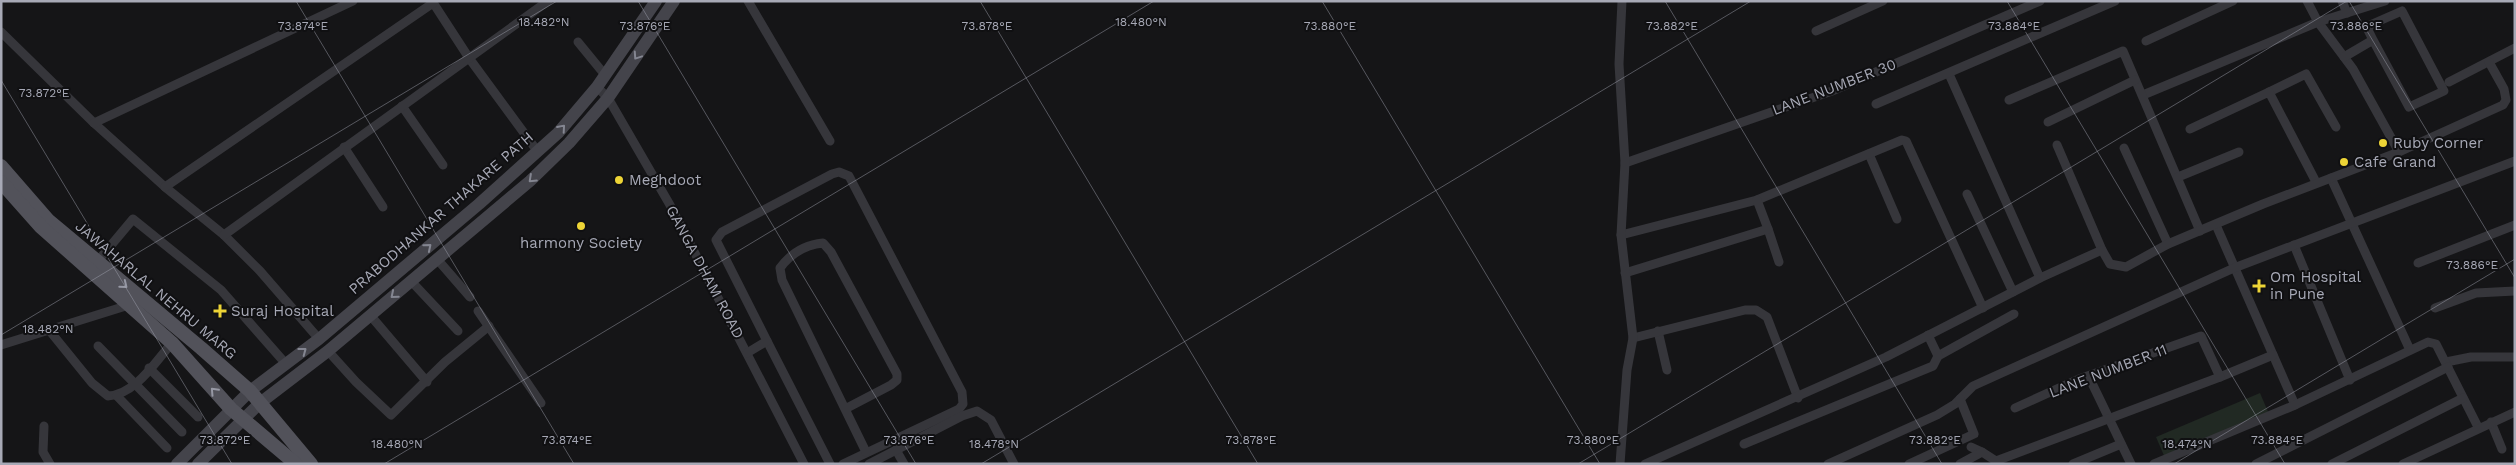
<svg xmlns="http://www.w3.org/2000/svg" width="2516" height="465" viewBox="0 0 2516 465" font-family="'Work Sans',sans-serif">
	<rect width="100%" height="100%" fill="#151517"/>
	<!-- green -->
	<polygon fill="#212923" points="2260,393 2269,414 2165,458 2156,437"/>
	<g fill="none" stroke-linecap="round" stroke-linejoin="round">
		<!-- minor -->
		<g stroke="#36363b" stroke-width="9">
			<polyline points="432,1 469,58 538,152"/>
			<polyline points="748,1 830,141"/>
			<polyline points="2307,1 2318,22 2353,69 2399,152"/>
			<polyline points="2342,1 2347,13"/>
			<polyline points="1816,31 1883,1"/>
			<polyline points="1,32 94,123 165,187 224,235 260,271 319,339"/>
			<polyline points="2146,41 2233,1"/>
			<polyline points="578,42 605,75"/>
			<polyline points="2344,57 2373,40 2409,107 2444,91 2402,11 2370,25 2368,30 2373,40"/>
			<polyline points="1949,74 2040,278"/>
			<polyline points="2449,82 2515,48"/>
			<polyline points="597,87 608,98 670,205 804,464"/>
			<polyline points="2269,92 2306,74 2336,127"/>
			<polyline points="2143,95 2318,22 2385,1"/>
			<polyline points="2009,100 2123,51 2200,231"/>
			<polyline points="1876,104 2115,1"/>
			<polyline points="402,106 443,165"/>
			<polyline points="2048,122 2135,80"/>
			<polyline points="94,123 353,1"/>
			<polyline points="2190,129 2269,92 2316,182"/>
			<polyline points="2057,145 2102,250"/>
			<polyline points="344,147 383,207"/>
			<polyline points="2124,148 2168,244"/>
			<polyline points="1869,154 1897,219"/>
			<polyline points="1625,163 1832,91 2040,1"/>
			<polyline points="2178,177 2239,152"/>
			<polyline points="2331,178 2410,350"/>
			<polyline points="165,187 433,3"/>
			<polyline points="1967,194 2013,292"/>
			<polyline points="2216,225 2295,405"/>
			<polyline points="1768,229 1779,262"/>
			<polyline points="224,235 548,1"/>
			<polyline points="1621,235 1757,200 1902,140 1906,141 1983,308"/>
			<polyline points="2294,245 2350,380"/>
			<polyline points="437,259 470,297"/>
			<polyline points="97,262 133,219 221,290 286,364"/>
			<polyline points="2418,263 2515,225"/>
			<polyline points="1625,273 1768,229 1757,200"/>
			<polyline points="411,281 458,331"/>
			<polyline points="2435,308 2476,293 2515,291"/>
			<polyline points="478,311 541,403"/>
			<polyline points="370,315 427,382"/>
			<path d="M49 330 92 383 108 396C135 395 155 362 172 343"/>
			<polyline points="1658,331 1667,370"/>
			<polyline points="1633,338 1745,310 1756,310 1767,317 1798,398"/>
			<polyline points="767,341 830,464"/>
			<polyline points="1,345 129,305"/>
			<polyline points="98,346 182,432"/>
			<polyline points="328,351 356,382 391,415 445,362 489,326"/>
			<polyline points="747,353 767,341 716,240 722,232 832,174 839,172 849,176 962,392 963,404 959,409 843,464"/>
			<polyline points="1938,356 2014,314"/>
			<polyline points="2446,362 2471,357 2515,357"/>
			<polyline points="149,368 198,417"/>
			<polyline points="2089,377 2131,464"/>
			<polyline points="2220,377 2273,355"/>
			<polyline points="117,396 167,448"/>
			<path d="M845 409 891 385 897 380V374L831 252 823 243C804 245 791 253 780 268L782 280 866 452"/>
			<polyline points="2491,422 2502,449"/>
			<polyline points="44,426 43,452 50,464"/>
			<polyline points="1744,444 1933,366 1938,356 1928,335"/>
			<polyline points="1971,447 1982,452"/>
			<polyline points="896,450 904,464"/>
			<polyline points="869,464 962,416 977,411 991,420 1014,464"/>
			<polyline points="1620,464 1627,370 1633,338 1621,235 1625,163 1619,64 1622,1"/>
			<polyline points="1645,464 1886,357 2040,278 2102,250 2110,264 2126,267 2168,244 2263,204 2399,152 2503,105 2506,100 2504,89 2489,62"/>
			<polyline points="1828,464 1937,415 1955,404 1973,386 2234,268 2515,161"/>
			<polyline points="1909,464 1974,434 1960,399"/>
			<polyline points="1960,464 1982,452 1996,461 2220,377 2201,336 2079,379 2015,408"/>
			<polyline points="2073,464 2121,444"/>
			<polyline points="2154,464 2295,405 2428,342 2436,344 2478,427"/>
			<polyline points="2256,464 2448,367"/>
			<polyline points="2332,464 2463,398"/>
			<polyline points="2403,464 2515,412"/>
		</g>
		<!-- secondary -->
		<g stroke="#44444b" stroke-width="12">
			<polyline points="177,464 250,391 319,339 479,204 558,133 597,87 656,1"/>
			<polyline points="198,464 260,403 328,351 530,181 569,143 608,98 674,1"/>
		</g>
		<!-- primary -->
		<g stroke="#52525a" stroke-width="14">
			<polyline points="1,166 48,220 201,348 250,391 311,464"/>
			<polyline points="1,182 41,227 172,343 231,409 296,464"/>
		</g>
	</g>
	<!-- one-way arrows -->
	<defs><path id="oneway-chevron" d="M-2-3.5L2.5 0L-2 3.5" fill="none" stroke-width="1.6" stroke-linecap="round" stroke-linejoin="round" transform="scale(1.25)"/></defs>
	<g stroke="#848691">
		<use href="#oneway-chevron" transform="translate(637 56) rotate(124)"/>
		<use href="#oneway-chevron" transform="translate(562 128) rotate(-49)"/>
		<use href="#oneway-chevron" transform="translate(532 179) rotate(137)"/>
		<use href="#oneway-chevron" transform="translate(428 247) rotate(-40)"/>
		<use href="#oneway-chevron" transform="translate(394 295) rotate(140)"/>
		<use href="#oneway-chevron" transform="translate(303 351) rotate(-37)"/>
	</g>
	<g stroke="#9698a4">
		<use href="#oneway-chevron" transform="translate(124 285) rotate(39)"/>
		<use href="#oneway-chevron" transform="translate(214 391) rotate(-133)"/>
	</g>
	<!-- ticks -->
	<path fill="none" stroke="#a7a9b6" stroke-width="1" stroke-opacity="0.45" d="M296 1 574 464M638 1 916 464M980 1 1258 464M1322 1 1600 464M1665 1 1942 464M2007 1 2285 464M2349 1 2515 278M1 80 232 464M1 335 557 1M384 464 1154 1M981 464 1751 1M1578 464 2347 1M2174 464 2515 259"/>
	<!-- markers -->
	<g fill="#edd436" stroke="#101012" stroke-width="2">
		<circle cx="2383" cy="143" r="5"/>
		<circle cx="2344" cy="162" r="5"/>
		<circle cx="619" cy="180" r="5"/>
		<circle cx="581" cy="226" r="5"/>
		<path d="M2256.5 278.5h5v5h5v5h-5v5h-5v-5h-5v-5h5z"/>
		<path d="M217.5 303.5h5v5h5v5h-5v5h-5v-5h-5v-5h5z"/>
	</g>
	<g text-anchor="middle" stroke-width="4" stroke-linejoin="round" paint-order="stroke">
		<!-- street labels -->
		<g font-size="15" fill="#a7a9b6" stroke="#101012">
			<text transform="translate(1834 87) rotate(-21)" y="5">LANE NUMBER 30</text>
			<text transform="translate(441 213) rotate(-41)" y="5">PRABODHANKAR THAKARE PATH</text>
			<text transform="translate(705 272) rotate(62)" y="5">GANGA DHAM ROAD</text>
			<text transform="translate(156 290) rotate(40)" y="5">JAWAHARLAL NEHRU MARG</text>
			<text transform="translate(2108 371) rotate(-21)" y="5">LANE NUMBER 11</text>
		</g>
		<!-- poi labels -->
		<g font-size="15" fill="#a7a9b6" stroke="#101012" text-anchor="start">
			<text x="2393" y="148">Ruby Corner</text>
			<text x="2354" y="167">Cafe Grand</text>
			<text x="629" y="185">Meghdoot</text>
			<text x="581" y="248" text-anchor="middle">harmony Society</text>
			<text x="2270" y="282">Om Hospital<tspan x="2270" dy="17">in Pune</tspan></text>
			<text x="231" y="316">Suraj Hospital</text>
		</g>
	</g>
	<g font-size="12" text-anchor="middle" fill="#a7a9b6" stroke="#101012" stroke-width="4" stroke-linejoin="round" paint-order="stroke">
		<text x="1141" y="26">18.480°N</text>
		<text x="544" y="26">18.482°N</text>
		<text x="987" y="30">73.878°E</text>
		<text x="303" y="30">73.874°E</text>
		<text x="645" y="30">73.876°E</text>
		<text x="1330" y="30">73.880°E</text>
		<text x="1672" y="30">73.882°E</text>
		<text x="2014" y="30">73.884°E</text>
		<text x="2356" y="30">73.886°E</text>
		<text x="44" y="97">73.872°E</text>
		<text x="2472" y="269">73.886°E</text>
		<text x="48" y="333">18.482°N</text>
		<text x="225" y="444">73.872°E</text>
		<text x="567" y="444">73.874°E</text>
		<text x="909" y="444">73.876°E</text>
		<text x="1251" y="444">73.878°E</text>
		<text x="1593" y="444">73.880°E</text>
		<text x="1935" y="444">73.882°E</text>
		<text x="2277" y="444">73.884°E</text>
		<text x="397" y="448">18.480°N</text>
		<text x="994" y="448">18.478°N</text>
		<text x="2187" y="448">18.474°N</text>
	</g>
	<!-- border -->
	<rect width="2516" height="465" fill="none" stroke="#a7a9b6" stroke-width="5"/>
</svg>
